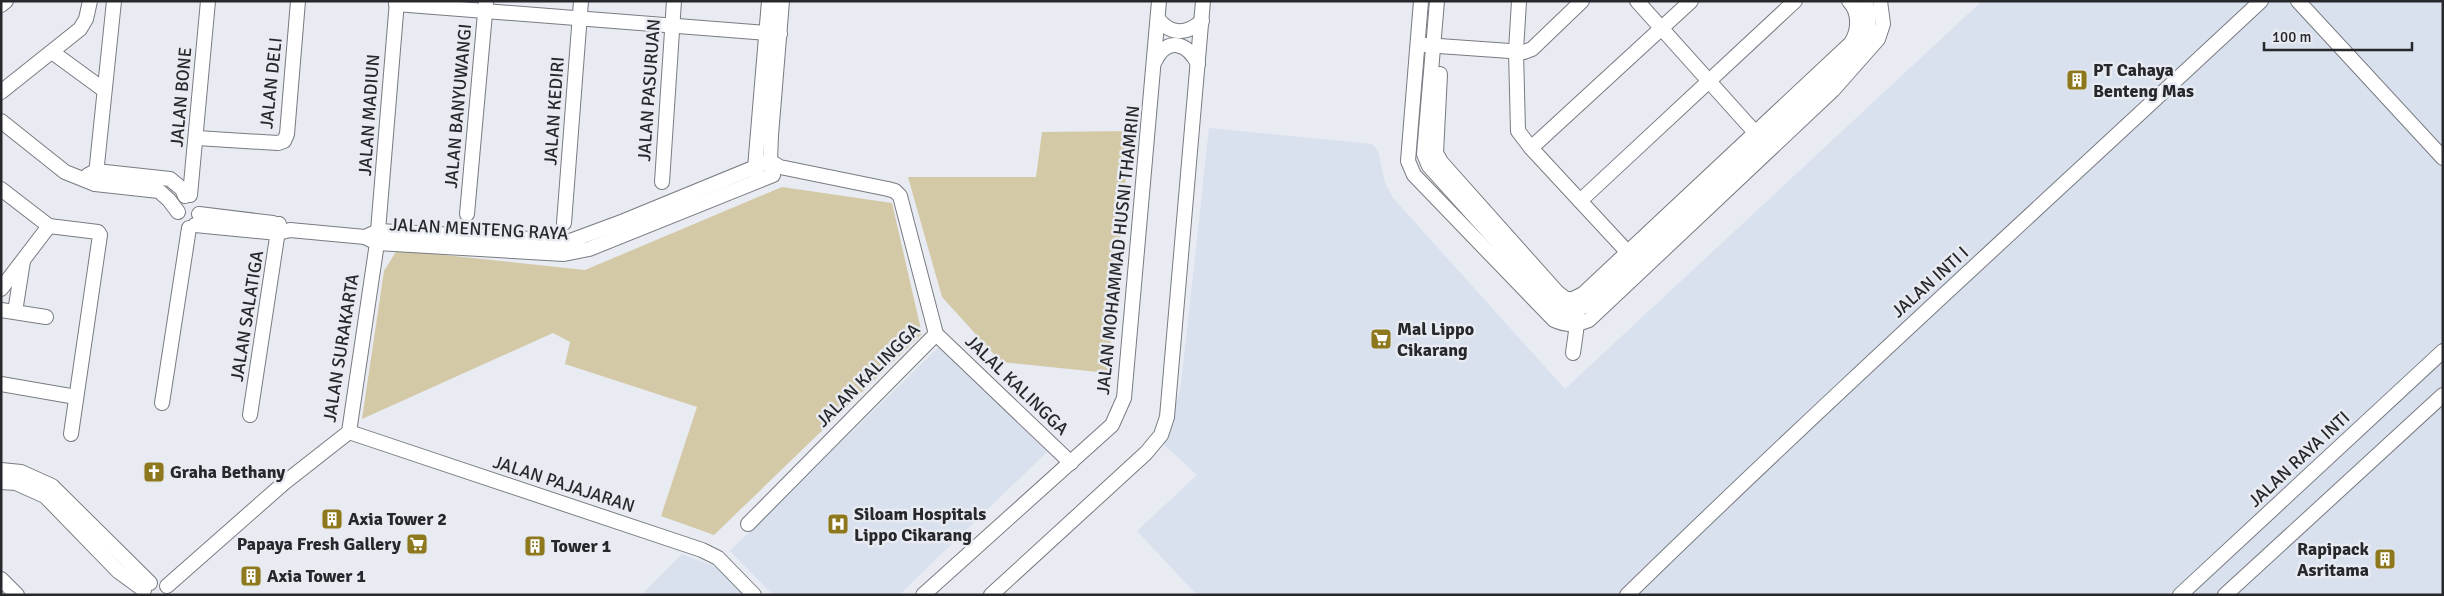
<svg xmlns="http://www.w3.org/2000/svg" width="2444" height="596" viewBox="0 0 2444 596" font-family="Signika,sans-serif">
	<rect width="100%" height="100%" fill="#e8ebf2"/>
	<!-- built -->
	<g fill="#d9e0ee">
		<polygon points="1982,1 2443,1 2443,595 1197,595 1137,531 1197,475 1161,442 1169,428 1181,385 1209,128 1372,144 1378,151 1385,183 1393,198 1565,389"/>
		<polygon points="942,344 1047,452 899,595 773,595 730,551"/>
		<polygon points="682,554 716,567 743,595 641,595"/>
	</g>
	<!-- green -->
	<g fill="#d3c9a7">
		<polygon points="1130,131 1108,373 1001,362 942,297 908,177 1036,177 1042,132"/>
		<polygon points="782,187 892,203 922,334 714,535 661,516 697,407 565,364 570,342 553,333 362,419 384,271 397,250 585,270"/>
	</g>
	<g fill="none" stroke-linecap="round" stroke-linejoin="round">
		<!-- minor casing -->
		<g stroke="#787b81" stroke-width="16">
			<g id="minor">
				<path d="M1421 1 1408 161 1414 175 1554 320C1567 326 1576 325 1589 320L1833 90 1878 39 1883 24 1880 1"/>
				<path d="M1437 1 1424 154 1429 166 1559 310C1572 314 1579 309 1590 303L1764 142 1861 45C1870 30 1871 17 1865 1"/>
				<polyline points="1519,1 1516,51 1518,131 1531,148 1633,258"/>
				<polyline points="1637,1 1760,138"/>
				<polyline points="2298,1 2443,158"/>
				<polyline points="396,4 780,34"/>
				<polyline points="1,5 6,1"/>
				<path d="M1158 19C1171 35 1186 35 1202 21"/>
				<polyline points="1425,45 1524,52 1532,49 1582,1"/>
				<polyline points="52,52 104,90"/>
				<path d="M1155 61C1167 37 1187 42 1198 64"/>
				<path d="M1440 74 1436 153 1441 162 1557 292 1566 299H1573L1583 294 1851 43C1859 31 1860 12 1849 1"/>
				<polyline points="1,92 80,29 86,19 90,1"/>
				<polyline points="1,121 65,172 95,184 159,191 169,200 178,212"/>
				<polyline points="197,138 278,143 284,141 287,134 298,1"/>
				<polyline points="1531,148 1691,1"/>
				<polyline points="772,169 770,161 771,135 782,1"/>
				<polyline points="757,174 755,168 769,1"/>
				<polyline points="88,175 96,171 170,179 182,189 185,196"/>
				<polyline points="662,182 674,1"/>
				<polyline points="95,184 114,1"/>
				<polyline points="1,189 49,226 98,232 100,235 71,434"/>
				<polyline points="190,195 208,1"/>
				<polyline points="1580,201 1795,1"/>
				<polyline points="199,214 273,223"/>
				<polyline points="467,214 486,2"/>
				<polyline points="564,223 581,1"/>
				<polyline points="195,225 278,233 290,230 365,237 377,243 564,254 589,249 773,175"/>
				<polyline points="365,237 378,231 570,241 624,221 770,161 780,167 888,189 895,191 900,196 936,334"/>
				<polyline points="1,289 49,226"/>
				<polyline points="1,310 46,317"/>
				<polyline points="15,312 23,261"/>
				<polyline points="936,334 1071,463"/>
				<polyline points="1573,353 1577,324 1577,315"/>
				<polyline points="1,384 76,397"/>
				<polyline points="162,403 189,228"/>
				<polyline points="250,415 279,224"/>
				<polyline points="349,432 702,550 718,558 754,595"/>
				<polyline points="1,470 21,472 52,486 150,583"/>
				<polyline points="1,482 16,483 45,496 118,571 144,590"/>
				<polyline points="748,524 936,334"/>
				<polyline points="1,579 17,595"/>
				<polyline points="167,586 284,483 349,432 377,243 397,1"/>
				<polyline points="923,595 1112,425 1124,398 1159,1"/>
				<polyline points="991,595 1146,453 1161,435 1167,417 1203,1"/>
				<path d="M1627 595C1834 393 2049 199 2261 1"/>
				<polyline points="2180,595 2443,351"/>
				<polyline points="2225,595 2443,395"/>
			</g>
		</g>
		<!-- minor -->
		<use href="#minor" stroke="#fff" stroke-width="14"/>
	</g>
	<!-- icons -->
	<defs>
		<g id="building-square" transform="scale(1.125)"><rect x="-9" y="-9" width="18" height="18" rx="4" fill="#8e781e" stroke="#e8ebf2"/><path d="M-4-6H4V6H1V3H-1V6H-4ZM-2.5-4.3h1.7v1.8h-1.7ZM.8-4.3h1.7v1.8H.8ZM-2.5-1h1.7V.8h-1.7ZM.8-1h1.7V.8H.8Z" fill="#fff"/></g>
		<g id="supermarket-square" transform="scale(1.125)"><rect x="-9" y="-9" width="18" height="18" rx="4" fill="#8e781e" stroke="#e8ebf2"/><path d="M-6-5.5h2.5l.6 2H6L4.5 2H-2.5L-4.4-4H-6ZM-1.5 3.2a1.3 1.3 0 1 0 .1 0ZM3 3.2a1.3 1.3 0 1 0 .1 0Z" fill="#fff"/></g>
		<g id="church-square" transform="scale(1.125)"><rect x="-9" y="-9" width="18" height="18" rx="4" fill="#8e781e" stroke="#e8ebf2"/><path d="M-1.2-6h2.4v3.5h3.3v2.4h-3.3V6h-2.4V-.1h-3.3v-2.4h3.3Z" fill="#fff"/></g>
		<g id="hospital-square" transform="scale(1.125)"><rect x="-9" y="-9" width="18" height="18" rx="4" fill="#8e781e" stroke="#e8ebf2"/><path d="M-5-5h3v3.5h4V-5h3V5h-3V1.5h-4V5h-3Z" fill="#fff"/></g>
	</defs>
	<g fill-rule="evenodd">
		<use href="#building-square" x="2077" y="80"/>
		<use href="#supermarket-square" x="1381" y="339"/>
		<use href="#church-square" x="154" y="472"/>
		<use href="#building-square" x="332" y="519"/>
		<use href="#hospital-square" x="838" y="524"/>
		<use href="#supermarket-square" x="417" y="544"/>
		<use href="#building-square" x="535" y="546"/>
		<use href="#building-square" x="2385" y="559"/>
		<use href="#building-square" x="251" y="576"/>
	</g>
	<g text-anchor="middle" stroke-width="5" stroke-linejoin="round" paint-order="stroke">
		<!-- poi labels -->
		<g font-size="18" font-weight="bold" fill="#27282b" stroke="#e8ebf2" text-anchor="start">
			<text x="2093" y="76">PT Cahaya<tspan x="2093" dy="21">Benteng Mas</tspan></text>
			<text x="1397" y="335">Mal Lippo<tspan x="1397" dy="21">Cikarang</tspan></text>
			<text x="170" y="478">Graha Bethany</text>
			<text x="854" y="520">Siloam Hospitals<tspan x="854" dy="21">Lippo Cikarang</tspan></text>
			<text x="348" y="525">Axia Tower 2</text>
			<text x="401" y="550" text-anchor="end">Papaya Fresh Gallery</text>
			<text x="551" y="552">Tower 1</text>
			<text x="2369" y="555" text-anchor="end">Rapipack<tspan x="2369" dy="21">Asritama</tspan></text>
			<text x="267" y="582">Axia Tower 1</text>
		</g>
		<!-- street labels -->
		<g font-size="18" fill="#27282b" stroke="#e8ebf2">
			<text transform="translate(271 83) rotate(-84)" y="6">JALAN DELI</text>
			<text transform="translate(649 90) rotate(-86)" y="6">JALAN PASURUAN</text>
			<text transform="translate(181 97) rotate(-85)" y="6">JALAN BONE</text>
			<text transform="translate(458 106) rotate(-85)" y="6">JALAN BANYUWANGI</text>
			<text transform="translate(554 111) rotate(-86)" y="6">JALAN KEDIRI</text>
			<text transform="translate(369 115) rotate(-86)" y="6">JALAN MADIUN</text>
			<text transform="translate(479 229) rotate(3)" y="6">JALAN MENTENG RAYA</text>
			<text transform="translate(1118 250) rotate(-84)" y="6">JALAN MOHAMMAD HUSNI THAMRIN</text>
			<text transform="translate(1930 282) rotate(-42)" y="6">JALAN INTI I</text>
			<text transform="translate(247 316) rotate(-81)" y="6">JALAN SALATIGA</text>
			<text transform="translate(341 348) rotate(-81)" y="6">JALAN SURAKARTA</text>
			<text transform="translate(868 375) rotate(-45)" y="6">JALAN KALINGGA</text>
			<text transform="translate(1017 385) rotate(44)" y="6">JALAL KALINGGA</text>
			<text transform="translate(2299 459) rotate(-43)" y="6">JALAN RAYA INTI</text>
			<text transform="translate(564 484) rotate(18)" y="6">JALAN PAJAJARAN</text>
		</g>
	</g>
	<!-- border -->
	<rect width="2444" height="596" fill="none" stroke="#27282b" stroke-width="5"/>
	<!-- scale -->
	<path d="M2264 42v8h148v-8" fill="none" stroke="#27282b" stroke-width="2.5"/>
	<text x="2272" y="42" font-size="15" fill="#27282b" stroke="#e8ebf2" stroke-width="4" paint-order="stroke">100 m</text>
</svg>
